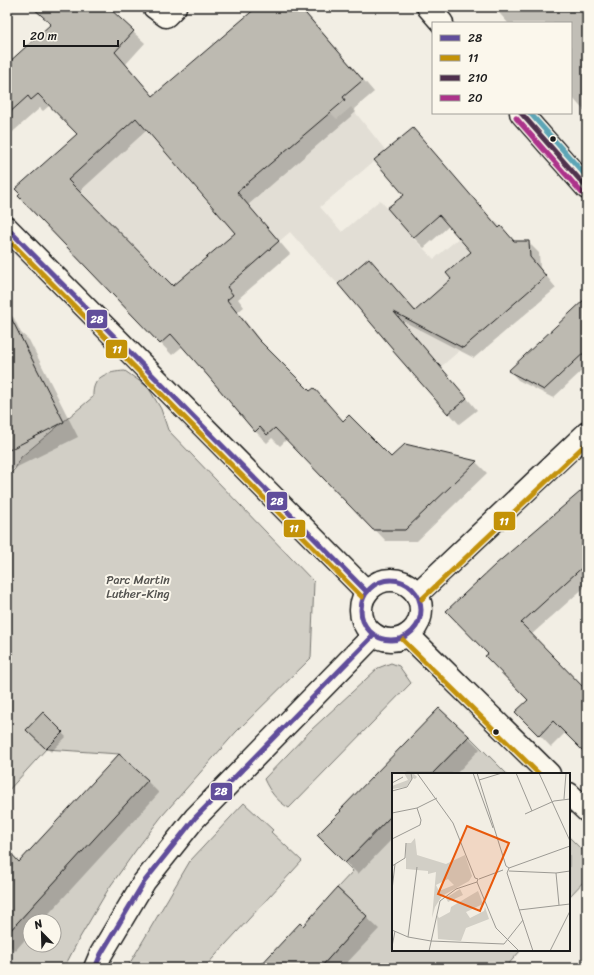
<svg xmlns="http://www.w3.org/2000/svg" width="594" height="975" viewBox="0 0 594 975" font-family="Sriracha,sans-serif">
	<rect width="100%" height="100%" fill="#f2eee4"/>
	<filter id="ink" filterUnits="userSpaceOnUse"><feTurbulence type="fractalNoise" baseFrequency=".025" numOctaves="2"/><feDisplacementMap in="SourceGraphic" scale="8" xChannelSelector="R" yChannelSelector="G"/><feConvolveMatrix kernelMatrix="1 2 1 2 8 2 1 2 1" color-interpolation-filters="sRGB"/></filter>
	<g filter="url(#ink)">
		<!-- built -->
		<polygon fill="#e2ded5" points="118,98 214,210 235,192 236,193 330,112 337,119 351,107 386,151 320,207 342,232 380,200 413,238 434,259 487,214 501,226 546,276 421,384 338,284 313,258 290,232 160,344 42,222 18,196 19,194 15,189"/>
		<!-- green -->
		<g fill="#d2cfc6" stroke="#777671" fill-rule="evenodd">
			<path d="M125 371 148 387 161 409 168 430 314 582 311 658 236 732 162 816 136 850 109 888 79 939 64 968H7V934L147 780 119 754 46 749 7 792V477L15 469 21 457 93 397C92 376 107 372 125 371ZM30 921H54V945H30Z"/>
			<path d="M391 663 399 666 411 683 289 808C277 801 270 792 264 779L311 730 378 668Z"/>
			<polygon points="469,736 507,774 432,774"/>
			<polygon points="244,803 273,830 271,832 302,861 204,968 127,968 190,861"/>
			<polygon points="393,814 393,950 521,950 505,968 320,968 367,916 337,888 353,871 345,863"/>
			<polygon points="569,837 587,855 587,878 569,897"/>
		</g>
		<!-- shadow -->
		<g fill="#0003" fill-rule="evenodd">
			<path d="M33 7H106L145 43 126 64 154 97 258 7H301L374 92 354 109 356 112 248 205 290 254 238 299 244 307 238 312 269 352 310 393 314 389 343 422 391 459 476 462 487 473 417 541H386L287 439 280 446 272 438 267 443 256 432 183 346 172 355 19 196 78 134 50 105 43 111 40 108 7 137V65L52 24ZM147 130 236 233 173 288 79 192Z"/>
			<polygon points="494,7 587,7 587,114 571,96 571,23 508,23"/>
			<polygon points="413,129 423,140 500,229 514,242 528,242 539,253 540,268 556,288 474,358 401,320 477,410 459,424 394,350 369,259 416,311 453,279 472,252 449,226 424,248 413,237 405,195"/>
			<polygon points="587,298 587,366 553,398 518,380 510,371"/>
			<polygon points="7,311 14,318 21,333 29,340 78,437 11,470 7,466"/>
			<polygon points="587,488 587,585 531,635 585,691 587,689 587,754 566,732 551,747 517,712 529,700 487,656"/>
			<polygon points="440,709 480,749 456,774 393,774 393,838 358,874 318,835"/>
			<polygon points="43,714 66,737 51,752 27,730"/>
			<polygon points="147,781 159,793 42,921 30,921 30,934 15,951 7,943 7,876"/>
			<polygon points="337,890 379,929 342,968 260,968 303,927"/>
			<polygon points="587,955 587,968 575,968"/>
		</g>
		<!-- building -->
		<g fill="#bdbab1" stroke="#1c1c1c" fill-rule="evenodd">
			<path d="M32 7H108L134 31 115 52 153 96 257 7H300L363 80 343 97 345 100 237 192 279 241 227 287 233 295 227 300 258 339 310 391 314 388 343 421 349 415 391 457 405 444 477 461 405 530H373L275 428 267 435 260 427 255 432 208 376 171 334 160 344 18 196 20 194 15 189 77 134 38 94 31 100 28 96 7 115V64L51 24ZM136 118 235 233 173 286 68 180Z"/>
			<polygon points="413,128 499,228 501,226 514,241 529,241 530,257 546,276 463,348 394,312 467,398 448,414 392,350 393,349 338,284 369,258 415,311 451,279 446,273 471,252 439,215 413,238 387,208 404,195 374,160"/>
			<polygon points="587,297 587,350 544,390 508,371"/>
			<polygon points="7,310 64,422 7,451"/>
			<polygon points="587,486 587,563 521,623 587,691 587,755 553,721 539,736 515,712 528,700 485,656 488,654 446,611 496,564"/>
			<polygon points="439,708 469,736 432,774 393,774 393,814 345,863 317,835 341,811 340,810"/>
			<polygon points="43,712 63,732 46,749 26,730"/>
			<polygon points="119,754 148,780 7,934 7,849 19,862"/>
			<polygon points="337,888 367,916 320,968 258,968 300,923 303,926"/>
		</g>
		<g fill="none" stroke-linecap="round" stroke-linejoin="round">
			<!-- minor casing -->
			<g stroke="#1c1c1c" stroke-width="25">
				<g id="minor">
					<polyline points="154,7 166,16 175,7"/>
					<polyline points="7,228 367,592"/>
					<circle cx="391" cy="610" r="30"/>
					<polyline points="417,594 587,433"/>
					<polyline points="408,635 549,774"/>
					<polyline points="569,794 587,811"/>
					<polyline points="95,968 101,954 144,882 195,818 374,635"/>
				</g>
			</g>
			<!-- major casing -->
			<g stroke="#1c1c1c" stroke-width="25">
				<g id="major">
					<polyline points="428,7 442,23"/>
					<polyline points="521,113 587,188"/>
				</g>
			</g>
			<!-- minor -->
			<use href="#minor" stroke="#fbf7ec" stroke-width="22"/>
			<!-- major -->
			<use href="#major" stroke="#fbf7ec" stroke-width="22"/>
			<!-- bus-1 casing -->
			<g stroke="#fbf7ec" stroke-width="8">
				<g id="bus-1">
					<polyline points="7,228 367,592"/>
					<circle cx="391" cy="610" r="30"/>
					<polyline points="95,968 101,954 144,882 195,818 374,635"/>
				</g>
			</g>
			<!-- bus-2 casing -->
			<g stroke="#fbf7ec" stroke-width="8">
				<g id="bus-2">
					<polyline points="7,238 362,597"/>
					<polyline points="422,599 587,443"/>
					<polyline points="403,640 539,774"/>
				</g>
			</g>
			<!-- bus-3 casing -->
			<g stroke="#fbf7ec" stroke-width="8">
				<polyline id="bus-3" points="521,113 587,188"/>
			</g>
			<!-- bus-4 casing -->
			<g stroke="#fbf7ec" stroke-width="8">
				<polyline id="bus-4" points="516,118 582,193"/>
			</g>
			<!-- bus-5 casing -->
			<g stroke="#fbf7ec" stroke-width="8">
				<polyline id="bus-5" points="530,113 587,177"/>
			</g>
			<!-- bus-1 -->
			<use href="#bus-1" stroke="#614e9b" stroke-width="5"/>
			<!-- bus-2 -->
			<use href="#bus-2" stroke="#c39207" stroke-width="5"/>
			<!-- bus-3 -->
			<use href="#bus-3" stroke="#4f304e" stroke-width="5"/>
			<!-- bus-4 -->
			<use href="#bus-4" stroke="#ac338a" stroke-width="5"/>
			<!-- bus-5 -->
			<use href="#bus-5" stroke="#5da5b6" stroke-width="5"/>
		</g>
	</g>
	<!-- markers -->
	<g fill="#1c1c1c" stroke="#fbf7ec" stroke-width="1.5">
		<circle cx="553" cy="139" r="3.5"/>
		<circle cx="496" cy="732" r="3.5"/>
	</g>
	<g text-anchor="middle" stroke-width="4" stroke-linejoin="round" paint-order="stroke">
		<!-- park labels -->
		<g font-size="12" fill="#53524f" stroke="#fbf7ec">
			<text x="138" y="584">Parc Martin<tspan x="138" dy="14">Luther-King</tspan></text>
		</g>
	</g>
	<!-- overview -->
	<g transform="translate(392 773)">
		<rect width="178" height="178" fill="#f2eee4"/>
		<path d="M12 0H21L25 4 23 6 21 5 14 14 0 16V13L16 7ZM23 65 25 82 54 91 73 82 80 103 77 108 50 123 43 134 40 145 44 99 36 101V98L14 96V70H19ZM56 106 62 112 47 118 44 112ZM68 116 71 122 56 129 54 125ZM86 118 91 131 74 139 78 145 92 138 93 134 97 146 74 155 69 168 46 166 45 142 47 145 58 139 59 134Z" fill="#d2cfc6" fill-rule="evenodd"/>
		<path fill="none" stroke="#9c9a94" stroke-width="1" d="M25 0 61 50 83 105 86 106 85 109 104 155 127 178M81 0 101 55M85 0 114 93 117 95 115 100M124 0 140 38M147 0 178 68M87 7 110 0M0 10 11 4M0 18 15 14 20 6 19 0M172 26 174 0M0 40 25 35 45 25M133 41 162 28 178 26M0 66 28 52 29 47 25 35M0 93 13 85 14 70M117 95 178 73M117 98 164 100 178 98M115 100 141 178M164 100 167 132M87 106 111 97M0 117 3 91M127 137 178 131M0 157 16 164 39 168 112 171 131 147M16 164 25 94M0 174 3 158M37 178 48 128 64 116 85 109M158 178 178 138"/>
		<path fill="#e8590c" fill-opacity="0.15" stroke="#e8590c" stroke-width="2" d="M75 53 117 70 88 138 46 121Z"/>
		<rect width="178" height="178" fill="none" stroke="#1c1c1c" stroke-width="2"/>
	</g>
	<g stroke="#fbf7ec" stroke-width="1.5">
		<rect x="86" y="309" width="22" height="20" rx="4" fill="#614e9b"/>
		<rect x="105" y="339" width="23" height="20" rx="4" fill="#c39207"/>
		<rect x="266" y="491" width="22" height="20" rx="4" fill="#614e9b"/>
		<rect x="493" y="511" width="23" height="20" rx="4" fill="#c39207"/>
		<rect x="283" y="519" width="23" height="19" rx="4" fill="#c39207"/>
		<rect x="210" y="782" width="23" height="19" rx="4" fill="#614e9b"/>
	</g>
	<g font-size="11" text-anchor="middle" font-weight="bold" fill="#fff">
		<text x="97" y="323">28</text>
		<text x="117" y="353">11</text>
		<text x="277" y="505">28</text>
		<text x="504" y="525">11</text>
		<text x="294" y="532">11</text>
		<text x="221" y="795">28</text>
	</g>
	<!-- margin -->
	<rect width="594" height="975" fill="none" stroke="#fbf7ec" stroke-width="24"/>
	<rect x="12" y="12" width="570" height="951" fill="none" stroke="#1c1c1c" stroke-width="1.5" filter="url(#ink)"/>
	<!-- legend -->
	<rect x="432" y="22" width="140" height="92" fill="#fbf7ec" stroke="#a29f99"/>
	<rect x="440" y="35" width="20" height="6" fill="#614e9b" stroke="#a29f99"/>
	<text x="468" y="42" font-size="12" fill="#1c1c1c">28</text>
	<rect x="440" y="55" width="20" height="6" fill="#c39207" stroke="#a29f99"/>
	<text x="468" y="62" font-size="12" fill="#1c1c1c">11</text>
	<rect x="440" y="75" width="20" height="6" fill="#4f304e" stroke="#a29f99"/>
	<text x="468" y="82" font-size="12" fill="#1c1c1c">210</text>
	<rect x="440" y="95" width="20" height="6" fill="#ac338a" stroke="#a29f99"/>
	<text x="468" y="102" font-size="12" fill="#1c1c1c">20</text>
	<!-- north arrow -->
	<g transform="translate(42 933) rotate(337)"><circle r="19" fill="#fbf7ec" stroke="#a29f99"/>
	<path d="M0-3L7 15L0 10L-7 15Z" fill="#1c1c1c"/>
	<text y="-6" font-size="11" font-weight="bold" text-anchor="middle" fill="#1c1c1c">N</text>
	</g>
	<!-- scale -->
	<path d="M24 40v6h94v-6" fill="none" stroke="#1c1c1c" stroke-width="2"/>
	<text x="30" y="40" font-size="12" fill="#1c1c1c" stroke="#fbf7ec" stroke-width="3" paint-order="stroke">20 m</text>
</svg>
